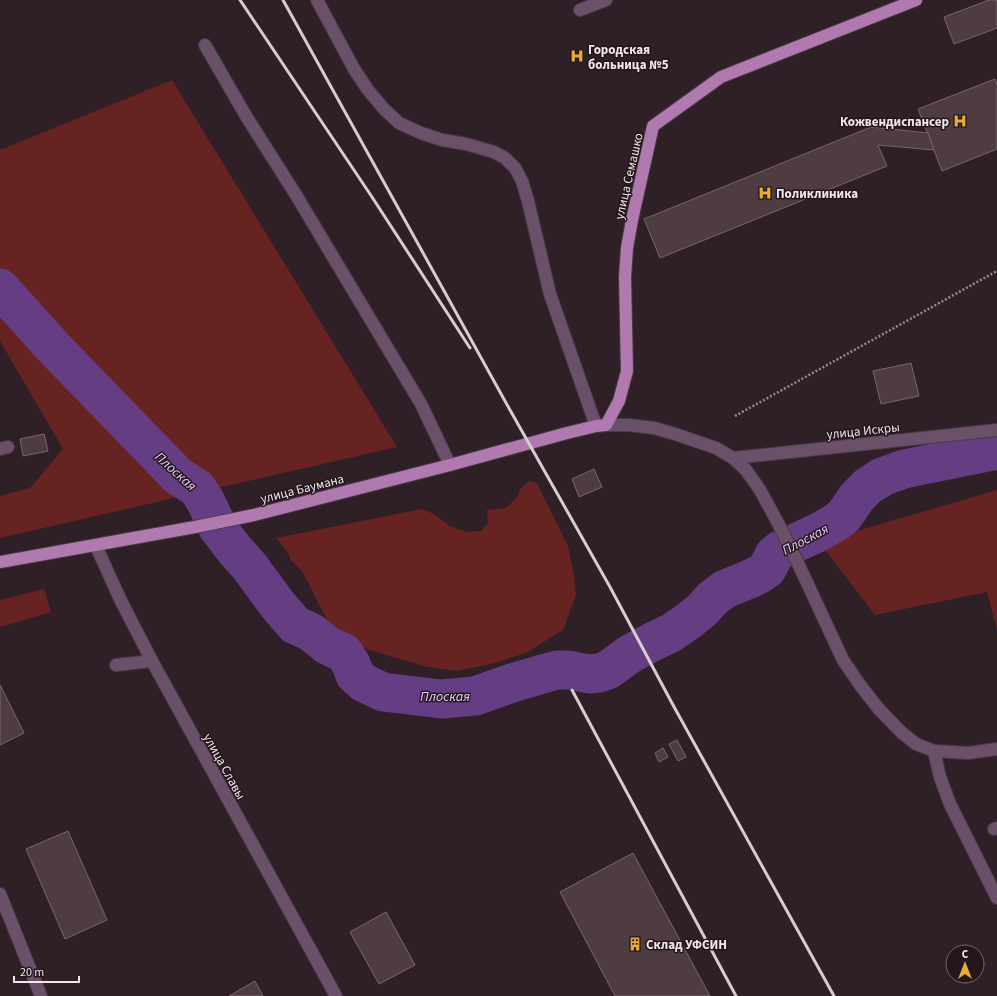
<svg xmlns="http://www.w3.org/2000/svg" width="997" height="996" viewBox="0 0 997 996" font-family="'Source Sans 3',sans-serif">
	<rect width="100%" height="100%" fill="#2f1f27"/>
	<!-- green -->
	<g fill="#662321">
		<polygon points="172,80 397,447 0,538 0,496 30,488 63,449 0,341 0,150"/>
		<polygon points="529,481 537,483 568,546 574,575 576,595 563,630 526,653 495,663 458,671 427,667 397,658 366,649 348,640 331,626 320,607 309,584 301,570 291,560 288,553 276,538 422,509 434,514 450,526 467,532 481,531 488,523 487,510 506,508 517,497 521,488"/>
		<polygon points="997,490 997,630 987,592 875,615 819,542"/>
		<polygon points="44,589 51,612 0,627 0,600"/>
	</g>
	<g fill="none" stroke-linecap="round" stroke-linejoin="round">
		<!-- river -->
		<polyline stroke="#643d83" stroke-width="39" points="0,288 54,348 178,476 197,488 206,502 218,528 234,549 250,567 277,604 295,625 311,632 327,645 344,653 351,664 355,675 364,683 383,692 442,699 475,696 515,682 546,673 557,670 569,670 589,674 599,673 608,670 630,654 654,641 671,633 687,622 701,611 713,598 725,589 750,579 760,574 767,569 774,555 780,550 817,533 835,523 844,516 857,497 868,486 882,477 904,469 997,450"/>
	</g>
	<!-- building -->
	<g fill="#4f3c40" stroke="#7b666a">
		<polygon points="989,0 997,0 997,28 954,44 944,17"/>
		<polygon points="995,79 997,85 997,149 942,171 918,109"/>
		<polygon points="871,127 928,133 934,150 878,145 887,166 660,258 644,219"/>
		<polygon points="911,363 919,396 881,404 873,371"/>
		<polygon points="44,434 48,451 23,456 20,439"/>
		<polygon points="594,469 602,487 579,497 572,479"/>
		<polygon points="0,685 24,733 0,745"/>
		<polygon points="677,740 686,757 678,761 669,744"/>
		<polygon points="663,748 668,757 659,762 655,753"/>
		<polygon points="68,831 107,920 65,939 26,849"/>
		<polygon points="633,853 710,996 615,996 560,892"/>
		<polygon points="386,912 415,965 379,984 350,932"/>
		<polygon points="255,981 263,996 229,996"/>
	</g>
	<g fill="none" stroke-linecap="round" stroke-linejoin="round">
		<!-- minor casing -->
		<g stroke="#4a3b43" stroke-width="14">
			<g id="minor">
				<polyline points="317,0 354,69 368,90 384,109 399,123 421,133 442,140 466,144 494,152 505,158 515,168 522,181 528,201 550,294 596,426"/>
				<polyline points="580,10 606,0"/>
				<polyline points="205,45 246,116 296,195 421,404 450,465"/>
				<polyline points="606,425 628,425 654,428 675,434 716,448 733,458 746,470 760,490 778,523 796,559 843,660 860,685 878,708 901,732 916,744 934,751 968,753 997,749"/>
				<polyline points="0,449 8,447"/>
				<polyline points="733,458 997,430"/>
				<polyline points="96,546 121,601 152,661 336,996"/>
				<polyline points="116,665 152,661"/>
				<polyline points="934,751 940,777 950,804 997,898"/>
				<polyline points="994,829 997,828"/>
				<polyline points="0,894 41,996"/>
			</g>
		</g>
		<!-- major casing -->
		<g stroke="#4a3b43" stroke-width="14">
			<polyline id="major" points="0,562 195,527 254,515 450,465 567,433 596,426 606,425 619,401 627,371 625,277 627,248 632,220 653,126 721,77 916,0"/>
		</g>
		<!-- path -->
		<polyline stroke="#978a91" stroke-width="2.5" stroke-dasharray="2 2" stroke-linecap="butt" points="735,416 997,271"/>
		<!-- minor -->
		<use href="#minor" stroke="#6b506a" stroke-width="12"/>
		<!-- major -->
		<use href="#major" stroke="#b07ab0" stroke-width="12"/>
		<!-- rail -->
		<g stroke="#d8ccd2" stroke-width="3">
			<polyline points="240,0 372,197 470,348"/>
			<polyline points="283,0 510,410 610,587 673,705 834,996"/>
			<polyline points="572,690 736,996"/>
		</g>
	</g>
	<!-- icons -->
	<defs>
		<g id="hospital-bare" transform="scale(1.08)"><path d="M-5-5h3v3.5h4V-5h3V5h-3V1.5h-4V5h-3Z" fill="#e5ad36" stroke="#25161e" stroke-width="2.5" paint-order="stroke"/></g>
		<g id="building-bare" transform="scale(1.08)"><path d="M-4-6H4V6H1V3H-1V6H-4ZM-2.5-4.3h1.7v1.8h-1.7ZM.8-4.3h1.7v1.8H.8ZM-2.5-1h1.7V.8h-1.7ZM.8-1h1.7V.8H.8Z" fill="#e5ad36" stroke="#25161e" stroke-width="2.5" paint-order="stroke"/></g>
	</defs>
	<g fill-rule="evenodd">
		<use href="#hospital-bare" x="577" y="56"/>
		<use href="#hospital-bare" x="960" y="121"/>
		<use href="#hospital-bare" x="765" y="193"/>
		<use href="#building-bare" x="635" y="944"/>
	</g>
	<g text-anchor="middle" stroke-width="3" stroke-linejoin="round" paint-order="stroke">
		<!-- poi labels -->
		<g font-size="13" font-weight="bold" fill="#f1e6ec" stroke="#25161e" text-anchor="start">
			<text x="588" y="54">Городская<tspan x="588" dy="15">больница №5</tspan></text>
			<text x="949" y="126" text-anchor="end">Кожвендиспансер</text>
			<text x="776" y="198">Поликлиника</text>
			<text x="646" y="949">Склад УФСИН</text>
		</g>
		<!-- street labels -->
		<g font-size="13" fill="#f1e6ec" stroke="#25161e">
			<text transform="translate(628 176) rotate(-77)" y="5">улица Семашко</text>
			<text transform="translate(863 430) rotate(-6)" y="5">улица Искры</text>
			<text transform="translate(302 488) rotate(-14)" y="5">улица Баумана</text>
			<text transform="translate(225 766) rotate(61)" y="5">улица Славы</text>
		</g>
		<!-- water labels -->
		<g font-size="14" font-style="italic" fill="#e3cef7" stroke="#25161e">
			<text transform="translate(176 471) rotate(42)" y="5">Плоская</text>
			<text transform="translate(805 539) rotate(-28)" y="5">Плоская</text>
			<text x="445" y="701">Плоская</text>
		</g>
	</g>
	<!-- north arrow -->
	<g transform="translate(965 964)"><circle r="19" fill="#25161e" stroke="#776970"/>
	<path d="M0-3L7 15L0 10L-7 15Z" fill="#e5ad36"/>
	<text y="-6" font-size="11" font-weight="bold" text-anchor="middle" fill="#f1e6ec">С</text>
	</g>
	<!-- scale -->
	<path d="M14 976v6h65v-6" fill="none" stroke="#f1e6ec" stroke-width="2"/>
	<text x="20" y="976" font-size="12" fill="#f1e6ec" stroke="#25161e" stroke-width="3" paint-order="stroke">20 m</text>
</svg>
